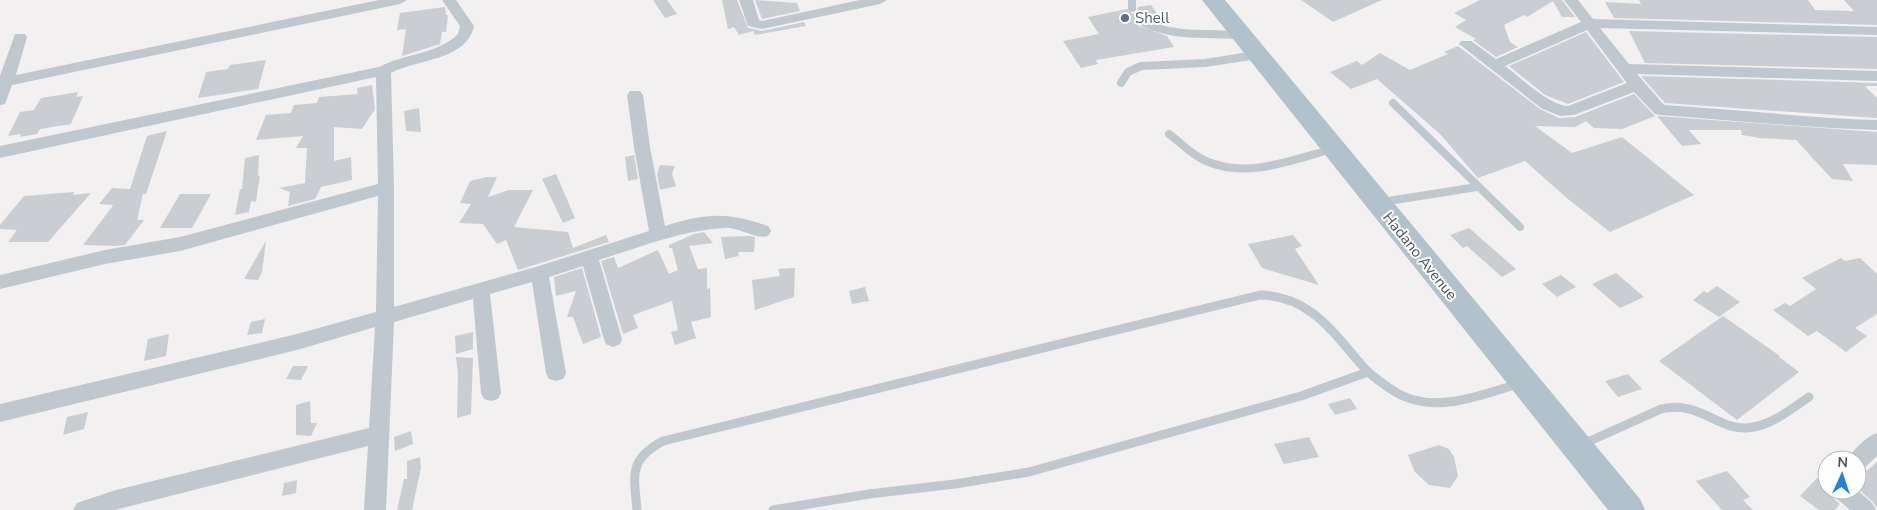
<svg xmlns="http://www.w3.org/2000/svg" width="1877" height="510" viewBox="0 0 1877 510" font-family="'Nunito Sans',sans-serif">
	<rect width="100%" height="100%" fill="#f2f0f0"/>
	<!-- building -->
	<g fill="#caced2">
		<polygon points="653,0 667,0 677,14 665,18"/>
		<polygon points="722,0 737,0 748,28 762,31 804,22 806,26 755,35 753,31 739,35 734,27 728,29"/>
		<polygon points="755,0 797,3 800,11 762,19"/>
		<polygon points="1301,0 1382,0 1333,22"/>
		<polygon points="1480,0 1562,0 1575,17 1562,17 1553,1 1527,17 1524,15 1504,25 1510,42 1518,47 1496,57 1473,40 1476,39 1455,27 1466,20 1454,13"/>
		<polygon points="1639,0 1808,0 1815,10 1854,11 1844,0 1877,0 1877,25 1614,18 1605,2 1641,4"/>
		<polygon points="1151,5 1162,20 1157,20 1158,22 1143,18 1139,21 1139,26 1167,36 1174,47 1096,60 1098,64 1081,68 1063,41 1099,34 1088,17 1127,9 1132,14 1137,11 1138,7"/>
		<polygon points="445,7 446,15 448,15 446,32 442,32 440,44 402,56 406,29 397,30 400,13"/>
		<polygon points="1629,31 1877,37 1877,69 1645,63"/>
		<polygon points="1586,32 1624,82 1568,104 1545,95 1509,66"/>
		<polygon points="1458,46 1540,109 1559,118 1575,117 1634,94 1655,116 1622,129 1594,128 1586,121 1575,127 1535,126 1572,153 1622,137 1694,195 1610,232 1568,199 1525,161 1478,178 1440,134 1377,79 1351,89 1330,72 1357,61 1362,65 1380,53 1410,70 1448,54 1444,52"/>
		<polygon points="266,60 258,89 198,98 206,72 228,69 230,65"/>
		<polygon points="1641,76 1877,83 1877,86 1865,86 1877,98 1877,118 1665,103"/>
		<polygon points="372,85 375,109 362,129 334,127 334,161 351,157 352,180 321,187 315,199 288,206 290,192 279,188 305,183 307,148 296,148 303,136 256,140 266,115 291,113 294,105 317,103 319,97 358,94 357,88"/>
		<polygon points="78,92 76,97 83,96 71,124 40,129 37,134 20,137 21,134 8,136 20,112 34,110 41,98"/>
		<polygon points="419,108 421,132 406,131 404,111"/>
		<polygon points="1657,116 1877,132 1877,165 1843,164 1853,181 1832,179 1796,140 1760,138 1742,135 1741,130 1689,130 1701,144 1682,146"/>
		<polygon points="167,131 146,194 143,194 137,220 144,220 125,245 115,246 83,245 112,207 113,205 99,204 112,188 130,189 147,136"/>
		<polygon points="259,155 258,176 260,175 256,202 251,201 249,212 235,215 240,189 242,189 245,158"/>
		<polygon points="634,155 638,179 628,181 625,157"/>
		<polygon points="660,165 675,166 672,174 676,186 660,190 657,174"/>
		<polygon points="556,174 575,218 563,223 542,179"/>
		<polygon points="487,177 497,177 488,197 509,190 533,190 514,227 568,232 573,248 606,235 609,242 518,270 506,240 497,244 483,224 459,223 471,204 460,203 470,181"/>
		<polygon points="74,192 73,195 91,193 48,242 8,242 17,230 0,229 0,225 24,196"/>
		<polygon points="180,194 211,194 192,228 160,228"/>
		<polygon points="1469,228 1516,269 1502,277 1467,246 1463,248 1450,235"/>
		<polygon points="704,232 713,243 689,246 698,269 707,268 707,289 710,288 711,317 691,322 696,338 675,345 671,332 678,330 672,301 633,315 638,328 623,334 601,261 614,257 618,268 658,250 669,274 678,270 672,248 669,248 669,245 694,234"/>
		<polygon points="1293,235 1302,246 1295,249 1319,285 1262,268 1248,244"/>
		<polygon points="750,236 755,237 754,252 738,252 739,256 725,259 721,237"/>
		<polygon points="266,241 262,272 258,280 244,279"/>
		<polygon points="1841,258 1845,261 1860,258 1877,274 1877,314 1855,328 1867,336 1846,352 1817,331 1808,336 1773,310 1785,303 1790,306 1816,289 1802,278"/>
		<polygon points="582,268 601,337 583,344 573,317 567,317 576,291 556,296 554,277"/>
		<polygon points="795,268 794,297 755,310 752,280 780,276 778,269"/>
		<polygon points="1616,273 1644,297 1620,308 1592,284"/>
		<polygon points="1561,275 1576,287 1557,297 1542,284"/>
		<polygon points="1717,286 1740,302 1719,317 1693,300 1704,291 1707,293"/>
		<polygon points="865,287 869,301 852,304 849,291"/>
		<polygon points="1723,316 1780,356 1779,357 1799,372 1737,420 1659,361"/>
		<polygon points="265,319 262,333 247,335 251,322"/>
		<polygon points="473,332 473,349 456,354 455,336"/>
		<polygon points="169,334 166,356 144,361 148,339"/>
		<polygon points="456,357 473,358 471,414 457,418 458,374"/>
		<polygon points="293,366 308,366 301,380 286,379"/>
		<polygon points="1628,374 1642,389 1618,397 1605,381"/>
		<polygon points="1350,398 1357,409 1335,415 1328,404"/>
		<polygon points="310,401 311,423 317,423 311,436 296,435 296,405"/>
		<polygon points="88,412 84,429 63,435 67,417"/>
		<polygon points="411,431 413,444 395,451 394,437"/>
		<polygon points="1309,437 1319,457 1284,464 1274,444"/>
		<polygon points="1439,445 1449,449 1454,457 1458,476 1450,488 1429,485 1415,472 1408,455"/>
		<polygon points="420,457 421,468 412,510 397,510 404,479 407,479 407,461"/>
		<polygon points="1877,462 1877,508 1873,502 1857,488 1857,479"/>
		<polygon points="1727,471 1750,497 1743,500 1753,510 1722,510 1696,481"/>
		<polygon points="1817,478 1827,486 1827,490 1830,490 1833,498 1840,504 1835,510 1819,510 1800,496"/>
		<polygon points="297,480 296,493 282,496 284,483"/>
	</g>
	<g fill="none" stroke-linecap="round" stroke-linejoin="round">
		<!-- lane-far1 -->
		<g stroke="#bfc8ce" stroke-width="8">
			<polyline points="1132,0 1132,8"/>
			<path d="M1144 23C1173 37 1209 33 1240 35"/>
			<polyline points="1121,83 1128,72 1141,66 1205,63 1257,55"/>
			<polyline points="1393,103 1520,227"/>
			<path d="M1169 134C1181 143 1192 155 1206 161 1247 179 1292 160 1333 149"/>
			<polyline points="1382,202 1477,187"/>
		</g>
		<!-- lane -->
		<g stroke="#bfc8ce" stroke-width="9">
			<path d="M1581 445 1661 409C1701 399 1719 434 1754 427 1775 423 1792 408 1809 397"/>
			<path d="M637 510C634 475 628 460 663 441L1260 295C1313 296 1335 336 1368 372"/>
			<path d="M773 510 869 494 955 484 1029 472 1301 396 1368 372C1379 381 1390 390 1403 396 1441 413 1484 394 1521 383"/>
		</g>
		<!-- street -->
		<g fill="#bfc8ce" fill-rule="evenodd">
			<polygon points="379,0 407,0 400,4 12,85 5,104 0,105 0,76 15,34 25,34 27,37 16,75"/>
			<path d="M442 0H456L474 26C466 61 417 59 391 73L394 188V307L539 266 649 231 634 147 627 95 630 91H640L643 95 650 147 665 226C707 213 727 212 768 226L771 231 768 236C754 240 739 226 723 228 680 231 640 247 599 260L622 339 620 344 613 347 606 344 604 339 583 266 549 277 566 373 563 379 556 381 549 379 546 373 532 282 490 294 501 393 498 399 491 401 484 399 481 393 473 299 394 322 386 510H364L368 446 115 510H73L77 503 116 490 369 428 375 327 297 350 0 422V404L297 334 376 312 378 196 180 251 105 264 0 289V275L105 250 180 237 378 184 376 77 0 158V146L379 67C403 54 438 54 458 34L460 26Z"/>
			<polygon points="739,0 753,0 759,20 762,21 860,0 887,0 880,4 762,29 748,26"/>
			<path d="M1564 0H1578L1593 19 1877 27V35L1600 28 1629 64 1877 71V81L1637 74 1664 105C1735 109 1806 118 1877 120V130C1804 128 1733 120 1660 115L1655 114 1634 92 1574 115 1560 116 1541 108 1459 44 1461 41H1471L1496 59 1581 22ZM1587 30 1627 83 1568 106C1550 106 1520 77 1505 66Z"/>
			<path d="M1877 433V456L1864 468 1857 471V460H1848C1853 449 1866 437 1877 433Z"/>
			<polygon points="1832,490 1857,490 1872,503 1876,510 1850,510 1835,497"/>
		</g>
		<!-- primary -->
		<polygon fill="#b1c2cd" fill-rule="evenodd" points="1202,0 1225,0 1640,499 1645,510 1608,510"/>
	</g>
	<!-- markers -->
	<circle fill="#5c6f8a" stroke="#fff" stroke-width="2" cx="1125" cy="18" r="5"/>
	<g text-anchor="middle" stroke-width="4" stroke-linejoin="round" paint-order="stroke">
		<!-- service labels -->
		<g font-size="15" fill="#4e5e75" stroke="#fff" text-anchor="start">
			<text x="1135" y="23">Shell</text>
		</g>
		<!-- street labels -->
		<g font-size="15" fill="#49555c" stroke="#fff">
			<text transform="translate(1420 256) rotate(51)" y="5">Hadano Avenue</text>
		</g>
	</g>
	<!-- north arrow -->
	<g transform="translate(1842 475) rotate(3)"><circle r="24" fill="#ffffff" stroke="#b6bbbe"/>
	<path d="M0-4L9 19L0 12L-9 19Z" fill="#2382d9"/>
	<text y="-8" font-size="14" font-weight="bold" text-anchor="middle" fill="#49555c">N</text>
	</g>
</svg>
